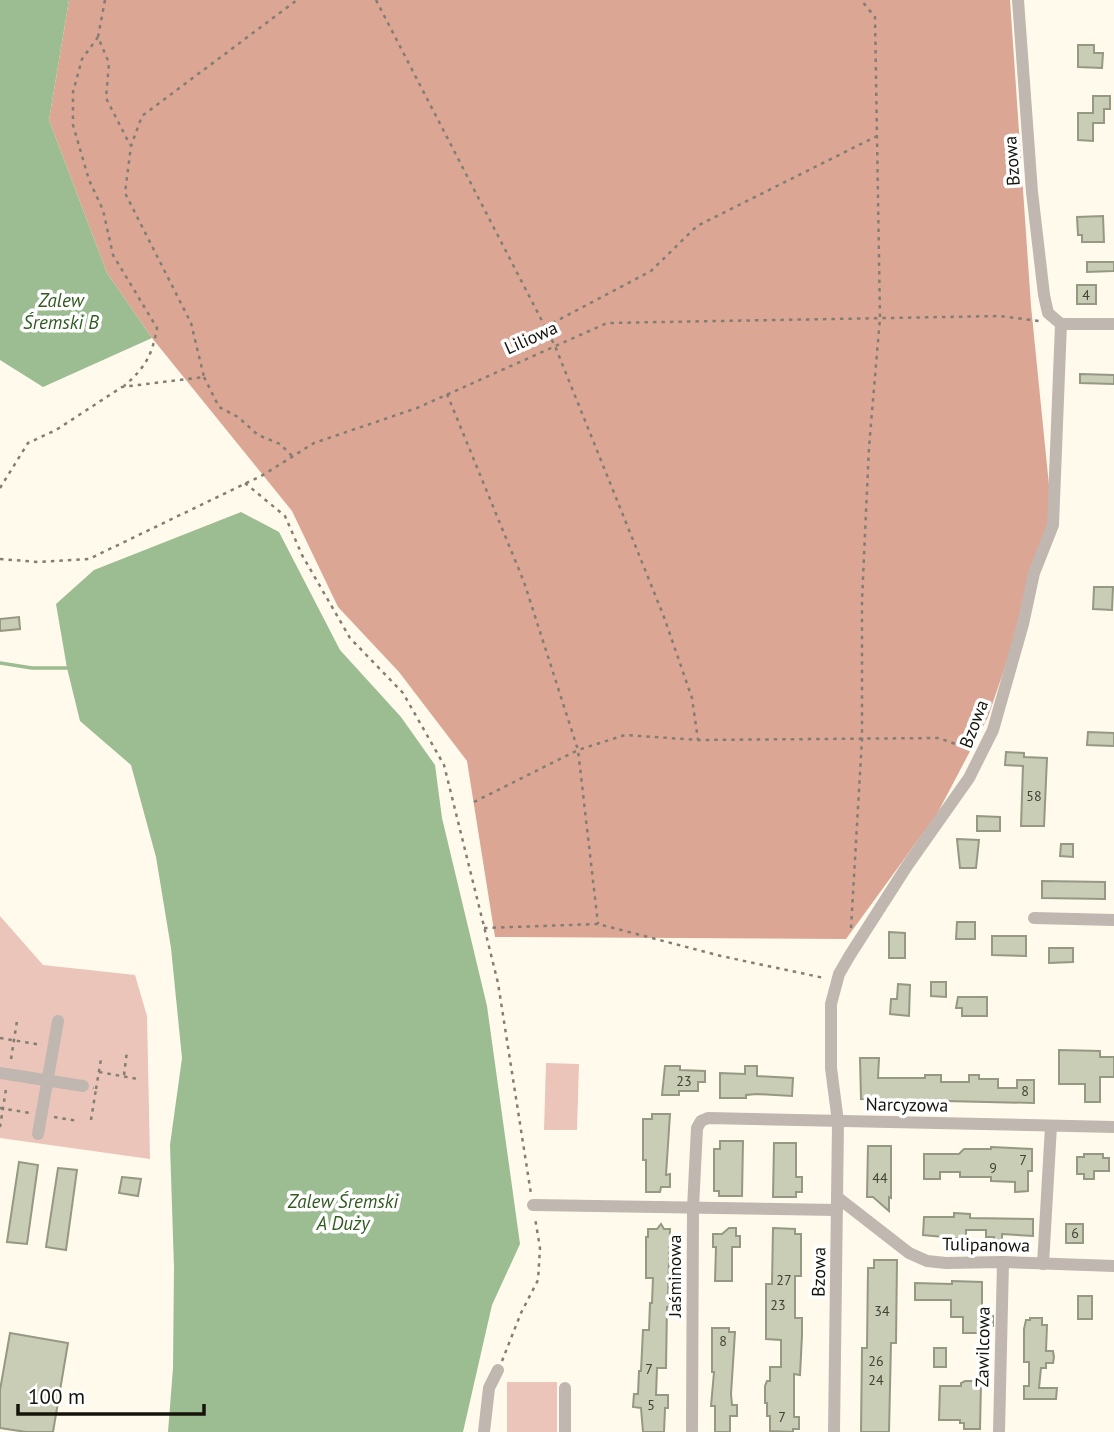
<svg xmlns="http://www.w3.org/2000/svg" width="1114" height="1432" viewBox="0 0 1114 1432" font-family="'PT Sans',sans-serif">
	<rect width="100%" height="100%" fill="#fffaec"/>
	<!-- green -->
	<g fill="#ebc5b9">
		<polygon points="0,916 43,965 135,975 147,1016 150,1159 0,1138"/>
		<polygon points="546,1063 579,1064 577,1130 544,1130"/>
		<rect x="507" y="1382" width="50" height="50"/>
	</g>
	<!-- forest -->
	<polygon fill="#dca694" points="69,0 1010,0 1031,306 1053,525 988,717 937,814 846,939 495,937 467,761 399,672 338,607 292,511 152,338 107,273 49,120"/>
	<!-- water -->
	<g fill="#9cbc91">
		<polygon points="0,0 69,0 49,120 107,273 152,338 43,387 0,360"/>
		<polygon points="241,512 279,532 340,650 401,717 435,765 442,818 487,1006 520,1244 492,1305 463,1432 168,1432 173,1368 174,1268 170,1145 182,1058 171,948 156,857 131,765 80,721 67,668 56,604 94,570"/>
	</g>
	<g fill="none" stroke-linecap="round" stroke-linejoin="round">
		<!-- stream -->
		<polyline stroke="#9cbc91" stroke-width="3.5" points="0,663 32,668 67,668"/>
	</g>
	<!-- building -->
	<g fill="#cacdb6" stroke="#959882" stroke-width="2">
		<polygon points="1078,45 1094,45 1094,53 1103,53 1102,68 1078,67"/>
		<polygon points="1093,96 1110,96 1110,109 1104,109 1104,123 1093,123 1093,141 1078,140 1078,113 1093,113"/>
		<polygon points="1103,216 1104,242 1082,242 1082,235 1078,235 1077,217"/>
		<polygon points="1087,262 1114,262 1114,271 1087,272"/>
		<rect x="1077" y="285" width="19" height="19"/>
		<polygon points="1080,374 1114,375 1114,384 1080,383"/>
		<polygon points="1094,587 1113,587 1112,610 1093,609"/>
		<polygon points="19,617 20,629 0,631 0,619"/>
		<polygon points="1088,732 1114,733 1114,746 1087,745"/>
		<polygon points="1006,752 1024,753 1024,757 1047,758 1044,826 1021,826 1023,766 1005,765"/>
		<polygon points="977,816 1000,817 1000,831 977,831"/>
		<polygon points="957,839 979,840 976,868 960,868"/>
		<polygon points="1061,844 1073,844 1073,857 1060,856"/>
		<polygon points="1042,881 1105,882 1105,899 1042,898"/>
		<polygon points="957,922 975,922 975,939 956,939"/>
		<polygon points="889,932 905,933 905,958 889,958"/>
		<polygon points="992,936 1026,936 1026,956 992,955"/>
		<polygon points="1049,948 1073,948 1073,962 1049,963"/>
		<polygon points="931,982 946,982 946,997 931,996"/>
		<polygon points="898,984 910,985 909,1016 890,1014 891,999 897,999"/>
		<polygon points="958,997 987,997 987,1016 962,1016 962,1008 956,1008"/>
		<polygon points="1059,1050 1100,1051 1100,1057 1114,1057 1114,1077 1100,1077 1100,1102 1085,1102 1085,1084 1059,1084"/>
		<polygon points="860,1058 879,1058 878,1078 925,1078 925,1075 941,1075 941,1082 969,1082 969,1075 979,1075 979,1079 998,1079 998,1088 1017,1088 1017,1080 1034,1080 1034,1103 861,1099"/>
		<polygon points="665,1066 680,1066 680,1070 705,1071 705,1082 698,1082 698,1091 679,1091 679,1095 662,1095"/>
		<polygon points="745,1066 757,1066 757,1076 793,1078 792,1096 757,1094 746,1095 746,1098 720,1098 720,1073 745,1074"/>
		<polygon points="652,1114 670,1114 666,1175 670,1174 670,1187 661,1187 660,1192 646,1192 646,1160 643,1160 643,1119 652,1119"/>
		<polygon points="720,1141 743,1141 742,1196 719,1196 719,1191 714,1191 714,1149 720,1149"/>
		<polygon points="774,1143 796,1143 796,1177 802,1177 802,1192 796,1192 796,1197 773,1197"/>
		<polygon points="868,1146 891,1146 891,1198 889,1197 889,1211 873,1197 867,1197"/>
		<polygon points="991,1147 1032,1149 1032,1171 1028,1171 1028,1191 1015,1192 1015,1182 991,1181 991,1177 960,1177 960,1172 940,1172 940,1179 924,1179 924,1154 959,1154 964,1149 991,1149"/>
		<polygon points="1084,1154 1103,1154 1103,1158 1109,1158 1109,1171 1094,1171 1094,1179 1084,1179 1084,1174 1077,1174 1077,1157 1084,1157"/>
		<polygon points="19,1162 38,1165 27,1244 7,1242"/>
		<polygon points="58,1168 77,1170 66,1250 46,1247"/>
		<polygon points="122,1177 141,1179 138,1196 119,1193"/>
		<polygon points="954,1213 970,1214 970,1218 1033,1219 1033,1236 1002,1234 1002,1253 995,1253 994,1237 986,1237 986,1230 966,1230 966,1239 923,1235 924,1217 954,1217"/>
		<polygon points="661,1224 664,1229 670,1229 668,1296 670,1296 670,1307 667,1307 666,1368 657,1368 656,1395 668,1395 668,1408 665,1408 664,1432 643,1432 641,1408 633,1407 634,1394 638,1394 639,1371 641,1371 643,1330 649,1330 650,1303 652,1303 653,1278 646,1278 646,1237 648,1237 648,1229 657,1229"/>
		<rect x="1066" y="1224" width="17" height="19"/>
		<polygon points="729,1228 736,1228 736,1236 740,1236 740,1247 732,1247 732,1281 715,1281 716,1247 713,1247 713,1234 722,1234"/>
		<polygon points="773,1228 795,1229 795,1234 801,1234 801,1276 795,1276 795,1318 802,1318 802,1335 800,1375 794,1374 794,1417 799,1417 799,1429 793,1429 793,1432 770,1431 770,1416 767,1416 767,1403 765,1403 765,1386 767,1381 770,1381 770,1367 781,1367 781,1340 766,1339 766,1284 772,1284"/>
		<polygon points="874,1260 897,1260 896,1343 891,1343 889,1432 861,1432 862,1348 867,1348 868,1268 874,1268"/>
		<polygon points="952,1281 982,1282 982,1316 993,1316 993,1326 982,1326 982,1333 963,1333 963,1317 951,1317 951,1300 915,1300 915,1283 952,1284"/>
		<rect x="1078" y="1296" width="14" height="23"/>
		<polygon points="1030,1318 1042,1318 1042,1325 1047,1325 1046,1351 1053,1351 1054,1357 1053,1363 1046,1363 1046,1368 1041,1368 1039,1388 1057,1388 1056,1399 1024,1399 1024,1386 1029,1386 1029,1362 1024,1362 1024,1329 1026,1320 1030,1320"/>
		<polygon points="712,1328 729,1328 729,1332 735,1332 731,1394 732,1405 737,1405 737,1416 730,1416 730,1432 715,1432 715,1406 711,1406 714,1372 712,1372"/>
		<polygon points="10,1333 68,1343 53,1432 26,1432 0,1428 0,1390"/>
		<rect x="934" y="1348" width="12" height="19"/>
		<polygon points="965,1381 981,1381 980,1429 964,1429 964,1423 960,1423 960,1420 939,1420 940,1386 961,1386 961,1383"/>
	</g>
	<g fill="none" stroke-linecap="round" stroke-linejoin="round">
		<!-- path -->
		<g stroke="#827e73" stroke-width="2.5" stroke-dasharray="3.5 5" stroke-linecap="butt">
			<polyline points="105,0 98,37 109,63 106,98 130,145"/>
			<polyline points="376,0 555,346 664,617 692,698 698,740"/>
			<path d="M98 37 82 59 73 92V125L89 180 103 210 113 255 157 328C152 355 146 367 124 386"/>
			<polyline points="545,327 651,271 697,226 877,136"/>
			<polyline points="204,377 219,407 238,417 258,435 280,444 292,456"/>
			<polyline points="447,394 524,582 578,750 598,924"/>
			<polyline points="245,483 285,516 302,555 350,638 403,693 444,765 498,983 531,1194"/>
			<polyline points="0,488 28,443 56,430 122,387 204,377 191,323 125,193 131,146 142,116 297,0"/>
			<polyline points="0,559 38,562 89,559 263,475 314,443 417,408 607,323 1000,316 1039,321"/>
			<polyline points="474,802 578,750 625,735 698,740 939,738 972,750"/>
			<polyline points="484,928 598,924 721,956 824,978"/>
			<polyline points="851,928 862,739 862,600 869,447 880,318 875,17 861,0"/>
			<polyline points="0,1038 42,1045"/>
			<polyline points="11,1059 17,1021"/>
			<polyline points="99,1072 138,1079"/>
			<polyline points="124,1075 127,1051"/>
			<polyline points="96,1089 101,1059"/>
			<polyline points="0,1108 30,1113"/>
			<polyline points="54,1117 78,1121"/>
			<polyline points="91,1120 96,1089 93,1088"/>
			<polyline points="0,1127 6,1089"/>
			<polyline points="502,1361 521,1313 538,1280 540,1248 535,1218"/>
		</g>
		<!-- minor -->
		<g stroke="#c0b7b0" stroke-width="12">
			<polyline points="1018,0 1032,192 1044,295 1048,313 1061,324"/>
			<polyline points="1061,324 1114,324"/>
			<polyline points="1034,918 1114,920"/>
			<polyline points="0,1073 83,1086"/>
			<polyline points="38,1134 58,1021"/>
			<polyline points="837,1197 909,1253 927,1261 946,1263 1003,1262 1114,1266"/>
			<polyline points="533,1205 837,1210"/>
			<polyline points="1043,1264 1051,1126"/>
			<polyline points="484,1432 489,1388 498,1370"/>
			<polyline points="565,1432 565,1388"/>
			<polyline points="692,1432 693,1208 697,1128 701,1121 708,1118 1114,1127"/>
			<polyline points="834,1432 838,1122 831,1068 831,1004 839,974 850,955 907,866 969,778 993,730 1023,624 1034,573 1053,525 1061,324"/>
			<polyline points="999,1432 1003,1262"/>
		</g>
	</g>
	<g text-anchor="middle" stroke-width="7" stroke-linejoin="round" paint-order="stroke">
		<!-- number labels -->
		<g font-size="14" fill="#434236">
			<text x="1086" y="300">4</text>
			<text x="1034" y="801">58</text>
			<text x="684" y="1086">23</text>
			<text x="1025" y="1096">8</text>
			<text x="1023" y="1165">7</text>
			<text x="993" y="1173">9</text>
			<text x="880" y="1183">44</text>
			<text x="1075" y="1238">6</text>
			<text x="784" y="1285">27</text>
			<text x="778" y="1310">23</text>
			<text x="882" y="1316">34</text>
			<text x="723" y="1346">8</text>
			<text x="876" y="1366">26</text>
			<text x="649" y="1374">7</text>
			<text x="876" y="1385">24</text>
			<text x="651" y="1410">5</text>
			<text x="782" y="1422">7</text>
		</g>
		<!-- street labels -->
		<g font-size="18" fill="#16130b" stroke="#fff">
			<text transform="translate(1012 161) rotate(-94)" y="6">Bzowa</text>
			<text transform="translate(531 338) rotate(-24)" y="6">Liliowa</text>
			<text transform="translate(974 724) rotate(-69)" y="6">Bzowa</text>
			<text transform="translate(907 1105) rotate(1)" y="6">Narcyzowa</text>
			<text transform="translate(986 1245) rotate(1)" y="6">Tulipanowa</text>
			<text transform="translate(819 1272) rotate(-89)" y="6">Bzowa</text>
			<text transform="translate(675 1276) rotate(-90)" y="6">Jaśminowa</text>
			<text transform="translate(983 1347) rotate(-89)" y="6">Zawilcowa</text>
		</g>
		<!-- water labels -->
		<g font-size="19" font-style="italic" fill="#315b21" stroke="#fff">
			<text x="61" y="307">Zalew<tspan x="61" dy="22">Śremski B</tspan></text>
			<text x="343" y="1208">Zalew Śremski<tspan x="343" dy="22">A Duży</tspan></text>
		</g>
	</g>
	<!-- scale -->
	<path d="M18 1404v10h186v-10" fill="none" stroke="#16130b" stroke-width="3.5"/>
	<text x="28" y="1404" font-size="21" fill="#16130b" stroke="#ffffff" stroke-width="5" paint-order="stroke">100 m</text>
</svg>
